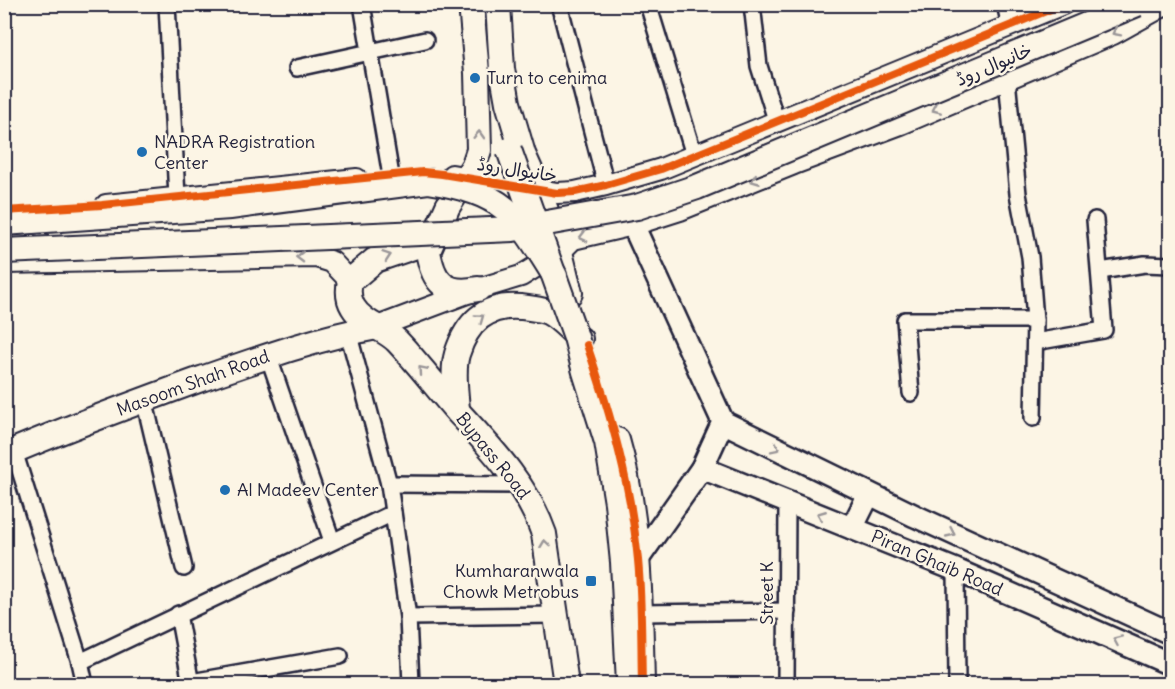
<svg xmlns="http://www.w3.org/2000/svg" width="1175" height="689" viewBox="0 0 1175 689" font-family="Delius,'Playpen Sans Arabic',sans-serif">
	<rect width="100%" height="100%" fill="#fcf5e5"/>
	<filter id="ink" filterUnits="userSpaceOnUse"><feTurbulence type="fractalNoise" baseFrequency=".0167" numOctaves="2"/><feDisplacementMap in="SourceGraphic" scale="12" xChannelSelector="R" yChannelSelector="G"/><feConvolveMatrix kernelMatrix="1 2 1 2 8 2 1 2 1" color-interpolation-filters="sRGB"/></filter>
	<g filter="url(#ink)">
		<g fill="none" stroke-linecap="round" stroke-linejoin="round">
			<!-- minor casing -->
			<g stroke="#22223b" stroke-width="20">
				<g id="minor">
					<polyline points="167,4 177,197"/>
					<polyline points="362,4 391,176"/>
					<polyline points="559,4 606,185"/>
					<polyline points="648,4 694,155"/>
					<polyline points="752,4 759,66 777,123"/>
					<polyline points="1005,4 1010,26"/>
					<polyline points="297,68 425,40"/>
					<polyline points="1007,79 1018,194 1030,257 1035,320 1033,418"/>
					<polyline points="1100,271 1145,264 1170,265"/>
					<polyline points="348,332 389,484 408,617 411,684"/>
					<polyline points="1035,342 1104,330 1095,220"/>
					<polyline points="268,355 332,541"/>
					<polyline points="911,393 905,320 1035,320"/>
					<polyline points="144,399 184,568"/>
					<polyline points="14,451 80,662 85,684"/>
					<polyline points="389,484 520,485"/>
					<polyline points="956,570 957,684"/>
					<polyline points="641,613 787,611"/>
					<polyline points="178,614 191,684"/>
					<polyline points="408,617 555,615"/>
					<polyline points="80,662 393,513"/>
					<polyline points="191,682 340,656"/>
					<polyline points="786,684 787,502"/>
				</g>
			</g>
			<!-- tertiary casing -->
			<g stroke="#22223b" stroke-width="24">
				<g id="tertiary">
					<polyline points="452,175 557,193 575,192 606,185 661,169 1063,4"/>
					<polyline points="106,205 357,179"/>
					<polyline points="4,263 316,257 332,262 350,281"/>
					<polyline points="377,327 478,289 521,276 560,252 573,239 633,225 680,210 794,164 901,124 1113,34 1167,4"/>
				</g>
			</g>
			<!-- secondary casing -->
			<g stroke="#22223b" stroke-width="26">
				<g id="secondary">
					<polyline points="633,225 723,422 702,468 638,559"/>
					<polyline points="723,422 915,516 1170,633"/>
					<polyline points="702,468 956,570 1170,664"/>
					<polyline points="852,528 869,494"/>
				</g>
			</g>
			<!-- primary casing -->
			<g stroke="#22223b" stroke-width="28">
				<g id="primary">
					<path d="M471 4 477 73 479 150 474 165 448 206 428 251C433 282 445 296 478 289"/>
					<polyline points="498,4 502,69 508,103 523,154 539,190 560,252 570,293"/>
					<path d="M431 241 375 260 350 281C348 290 348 299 353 307 363 324 384 328 397 341 418 363 437 388 457 411 492 449 527 485 544 534L566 684"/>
					<path d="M457 410C456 392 452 371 457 354 467 322 486 304 521 307 530 308 540 309 548 312 560 318 570 330 580 339"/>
					<path d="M617 440C640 519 640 603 642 684"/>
					<path d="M4 455C69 427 135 403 201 379 259 359 316 338 377 327"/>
				</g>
			</g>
			<!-- minor -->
			<use href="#minor" stroke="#fcf5e5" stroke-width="15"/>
			<!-- tertiary -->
			<use href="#tertiary" stroke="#fcf5e5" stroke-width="20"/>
			<!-- secondary -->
			<use href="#secondary" stroke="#fcf5e5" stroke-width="21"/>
			<!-- primary -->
			<use href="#primary" stroke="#fcf5e5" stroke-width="24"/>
			<!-- primary-bridge casing -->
			<g stroke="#22223b" stroke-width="28" stroke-linecap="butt">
				<g id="primary-bridge">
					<polyline points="509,150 576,337 585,372 607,442 617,503 623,562 629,684"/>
					<path d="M4 223 230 207 428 181C505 193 516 213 555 276"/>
					<polyline points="4,251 513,229 637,207 697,187 1137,4"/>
				</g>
			</g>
			<!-- primary-bridge -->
			<use href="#primary-bridge" stroke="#fcf5e5" stroke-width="24"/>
			<!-- cycleway casing -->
			<g stroke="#fcf5e5" stroke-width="11">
				<g id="cycleway">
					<polyline points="4,211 102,205 423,172 442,174 557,193 575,192 606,185 661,169 1063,4"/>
					<path d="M587 345C611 415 631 486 638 560 642 601 641 643 642 684"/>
				</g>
			</g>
			<!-- cycleway -->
			<use href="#cycleway" stroke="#e8590c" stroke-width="8"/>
		</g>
		<!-- one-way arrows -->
		<defs><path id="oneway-chevron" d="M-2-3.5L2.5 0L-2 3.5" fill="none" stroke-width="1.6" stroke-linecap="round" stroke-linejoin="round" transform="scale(1.5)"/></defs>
		<g stroke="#9a9698">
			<use href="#oneway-chevron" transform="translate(1116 32) rotate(153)"/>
			<use href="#oneway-chevron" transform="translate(936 109) rotate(157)"/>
			<use href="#oneway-chevron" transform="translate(479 135) rotate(-88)"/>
			<use href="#oneway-chevron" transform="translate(755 180) rotate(158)"/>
			<use href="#oneway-chevron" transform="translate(583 237) rotate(166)"/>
			<use href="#oneway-chevron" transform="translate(387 256) rotate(-19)"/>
			<use href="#oneway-chevron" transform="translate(300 257) rotate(179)"/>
			<use href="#oneway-chevron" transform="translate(480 318) rotate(-36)"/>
			<use href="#oneway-chevron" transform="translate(422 370) rotate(-131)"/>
			<use href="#oneway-chevron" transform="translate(776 448) rotate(26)"/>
			<use href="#oneway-chevron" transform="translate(821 515) rotate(-158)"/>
			<use href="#oneway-chevron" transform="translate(951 533) rotate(25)"/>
			<use href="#oneway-chevron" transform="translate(545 544) rotate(-98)"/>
			<use href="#oneway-chevron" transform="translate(1117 640) rotate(-156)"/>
		</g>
	</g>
	<!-- markers -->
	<g fill="#1f6fb2" stroke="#fcf5e5" stroke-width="2">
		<circle cx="475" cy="78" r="6"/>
		<circle cx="142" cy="152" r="6"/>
		<circle cx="225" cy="490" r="6"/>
		<rect x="585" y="575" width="12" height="12" rx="3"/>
	</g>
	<g text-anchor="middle" stroke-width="5" stroke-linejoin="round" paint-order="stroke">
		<!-- street labels -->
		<g font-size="18" fill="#22223b" stroke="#fcf5e5">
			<text transform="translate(994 65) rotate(-23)" y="6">خانیوال روڈ</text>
			<text transform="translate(517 170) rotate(9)" y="6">خانیوال روڈ</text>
			<text transform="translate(193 383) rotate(-20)" y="6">Masoom Shah Road</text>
			<text transform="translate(493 456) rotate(51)" y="6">Bypass Road</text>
			<text transform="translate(937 563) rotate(23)" y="6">Piran Ghaib Road</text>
			<text transform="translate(767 593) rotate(-90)" y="6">Street K</text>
		</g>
		<!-- poi labels -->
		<g font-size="18" fill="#22223b" stroke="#fcf5e5" text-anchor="start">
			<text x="487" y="84">Turn to cenima</text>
			<text x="154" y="148">NADRA Registration<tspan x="154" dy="21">Center</tspan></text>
			<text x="237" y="496">Al Madeev Center</text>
			<text x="579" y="577" text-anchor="end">Kumharanwala<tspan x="579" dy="21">Chowk Metrobus</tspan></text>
		</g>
	</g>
	<!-- margin -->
	<rect width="1175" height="689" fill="none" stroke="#fcf5e5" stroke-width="24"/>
	<rect x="12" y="12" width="1151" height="665" fill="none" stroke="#22223b" stroke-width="2" filter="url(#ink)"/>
</svg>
